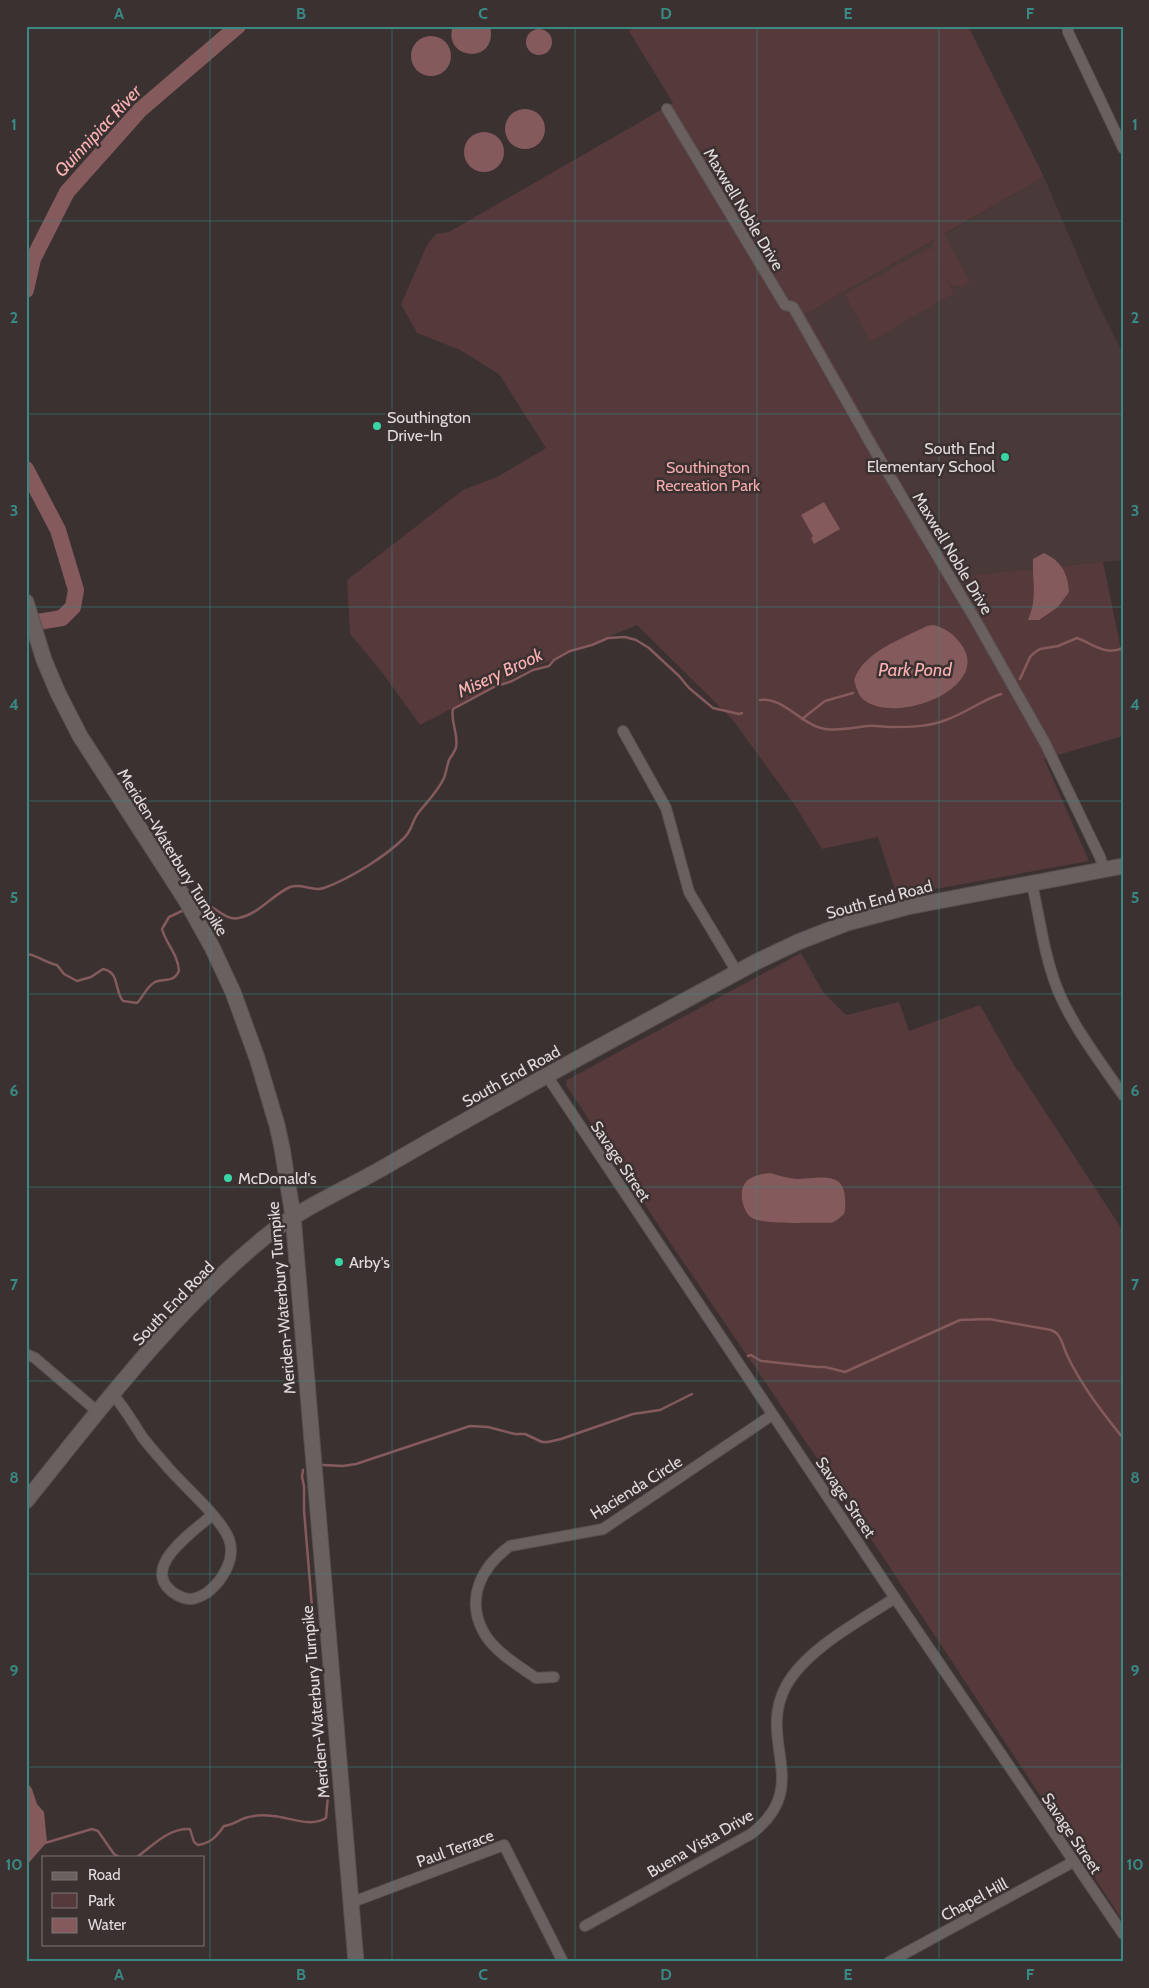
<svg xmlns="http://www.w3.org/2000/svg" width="1149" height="1988" viewBox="0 0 1149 1988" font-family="Cabin,sans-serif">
	<rect width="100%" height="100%" fill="#3b3131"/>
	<!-- built -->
	<polygon fill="#493939" points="1044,177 1096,299 1123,354 1123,560 955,577 806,314"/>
	<!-- green -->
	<g fill="#56393a">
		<polygon points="638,26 968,26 1044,177 944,234 970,282 962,287 950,285 939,265 954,293 870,342 845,294 929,248 931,251 934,240 806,314 955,577 1103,562 1123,659 1123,736 1044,759 1089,861 897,896 878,837 822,849 794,804 732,719 637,625 525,671 420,725 382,672 350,634 347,580 463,490 499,476 546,448 499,374 460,350 417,333 401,304 427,245 436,234 449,232 673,103 629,31"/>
		<polygon points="801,953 823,992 846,1015 899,1002 909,1031 980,1005 1017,1070 1020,1073 1123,1231 1123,1921 844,1498 671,1244 566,1085 567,1080"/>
	</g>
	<!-- water -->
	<g fill="#855a5c">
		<path d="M453 26H490C499 66 441 60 453 26Z"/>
		<circle cx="539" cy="42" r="13"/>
		<circle cx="431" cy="56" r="20"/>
		<circle cx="525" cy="129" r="20"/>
		<circle cx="484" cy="152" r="20"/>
		<polygon points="824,502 840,529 814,544 811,538 813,536 801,515"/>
		<path d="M1044 553C1061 561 1068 573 1069 592L1058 607 1039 620H1028C1038 597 1032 582 1033 559Z"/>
		<path d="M934 625C947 629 955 635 963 647 989 689 896 725 864 700 858 696 856 686 854 680 864 651 902 639 927 626Z"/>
		<path d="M770 1173C778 1175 787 1178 796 1179 816 1179 845 1169 845 1199 845 1204 846 1209 844 1214L837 1220 831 1223C812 1222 771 1225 754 1219 743 1215 738 1192 745 1183 751 1176 761 1174 770 1173Z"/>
		<polygon points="26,1781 32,1789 37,1804 44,1812 47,1842 26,1866"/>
	</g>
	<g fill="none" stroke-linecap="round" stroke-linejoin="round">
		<!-- stream -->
		<g stroke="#855a5c" stroke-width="2.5">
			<path d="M1020 679 1030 657 1034 653 1040 649 1058 646 1077 638C1093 644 1106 656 1123 648"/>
			<path d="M760 700C782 696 803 726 825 729 840 731 852 728 867 726 874 725 882 727 890 727 909 727 928 727 946 720 966 713 982 700 1001 694"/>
			<polyline points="802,719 825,701 853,693"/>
			<path d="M194 906C212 897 221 922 239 918 259 914 272 895 290 887 302 883 313 892 324 888 349 879 385 857 404 838 413 829 412 820 419 812 427 802 438 791 444 778 446 773 447 766 449 760 451 756 455 752 456 747 459 734 450 722 453 709L494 687 512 681 533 670 549 666 554 660 570 651 592 645 608 638 625 637 636 640 649 648 679 676 689 688 713 708 739 714 742 713"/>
			<path d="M26 954C36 954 45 963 57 965L64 974 77 981 91 977 103 969C120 972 114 990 123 1001L137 1003C144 996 146 987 155 982 166 978 173 983 179 971 178 954 166 944 162 929L169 917 184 910"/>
			<path d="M748 1356 751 1355 761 1361 817 1367H825L845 1372 960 1320 989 1319 1051 1330C1062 1334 1062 1345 1067 1355 1081 1385 1102 1412 1123 1438"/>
			<polyline points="323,1465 343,1466 356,1464 470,1426 488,1427 515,1434 525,1434 542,1442 548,1442 561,1439 633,1414 660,1410 692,1394"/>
			<polyline points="303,1470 302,1477 304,1486 304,1510 314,1632"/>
			<polyline points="45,1843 92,1829 98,1831 114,1854 119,1857"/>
			<path d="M137 1857C154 1845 168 1828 190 1829L194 1842 198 1845C211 1843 216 1837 224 1826 233 1825 237 1821 245 1818 253 1815 264 1815 273 1816 289 1817 310 1828 326 1818L328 1796"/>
		</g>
		<!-- river -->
		<g stroke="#855a5c" stroke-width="16">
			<polyline points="26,290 33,259 67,192 140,110 238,26"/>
			<polyline points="26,469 58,530 76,590 73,607 62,618 26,624"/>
		</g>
		<!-- street casing -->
		<g stroke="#585050" stroke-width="12">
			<g id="street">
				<polyline points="1068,26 1068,32 1123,148"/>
				<polyline points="667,109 785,305 793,307 872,446 979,626 1045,743 1100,857 1104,869"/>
				<polyline points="623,731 666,808 689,892 737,972"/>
				<path d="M1032 884C1040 919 1044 955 1057 988 1071 1024 1101 1063 1123 1095"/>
				<polyline points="547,1076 895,1598 1123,1934"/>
				<polyline points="26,1354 35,1358 98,1412"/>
				<path d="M113 1395C125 1408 133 1423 143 1438 150 1447 158 1456 165 1464 181 1484 220 1516 229 1539 236 1558 223 1580 208 1592 197 1599 189 1602 177 1595 135 1570 193 1532 212 1515"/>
				<path d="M554 1677 536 1678C519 1666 495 1652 484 1633 465 1599 481 1567 510 1546L603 1529 772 1415"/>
				<polyline points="350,1903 504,1845 563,1962"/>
				<path d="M585 1926 751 1834C814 1786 756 1742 786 1686 806 1649 860 1621 895 1598"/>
				<polyline points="889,1962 1073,1862"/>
			</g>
		</g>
		<!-- secondary casing -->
		<g stroke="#585050" stroke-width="17">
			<g id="secondary">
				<polyline points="26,602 44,660 58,693 80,736 187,902 212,947 233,992 257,1058 277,1125 282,1148 293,1216 356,1962"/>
				<path d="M26 1501C100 1409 173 1312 265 1237 302 1207 347 1189 388 1165 509 1094 633 1029 756 962L798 942 847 923 907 907 1123 866"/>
			</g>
		</g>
		<!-- street -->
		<use href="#street" stroke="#6a6060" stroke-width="10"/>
		<!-- secondary -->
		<use href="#secondary" stroke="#6a6060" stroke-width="15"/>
	</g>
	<!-- grid -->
	<path fill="none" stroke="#398a84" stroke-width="1" stroke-opacity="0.55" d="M210 26V1962M392 26V1962M575 26V1962M757 26V1962M939 26V1962M26 221H1123M26 414H1123M26 607H1123M26 801H1123M26 994H1123M26 1187H1123M26 1381H1123M26 1574H1123M26 1767H1123"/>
	<!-- markers -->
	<g fill="#3ad4a5" stroke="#3b3131" stroke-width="2">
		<circle cx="377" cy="426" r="5"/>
		<circle cx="1005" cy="457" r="5"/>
		<circle cx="228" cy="1178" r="5"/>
		<circle cx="339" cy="1262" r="5"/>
	</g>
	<g text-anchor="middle" stroke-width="5" stroke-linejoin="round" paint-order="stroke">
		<!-- street labels -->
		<g font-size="16" fill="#e2dcdc" stroke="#3b3131">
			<text transform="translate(744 209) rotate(59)" y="6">Maxwell Noble Drive</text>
			<text transform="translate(953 553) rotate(59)" y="6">Maxwell Noble Drive</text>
			<text transform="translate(173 852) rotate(58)" y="6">Meriden-Waterbury Turnpike</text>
			<text transform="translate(879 899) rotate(-15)" y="6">South End Road</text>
			<text transform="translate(511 1076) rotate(-29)" y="6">South End Road</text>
			<text transform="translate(621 1161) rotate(56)" y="6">Savage Street</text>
			<text transform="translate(281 1298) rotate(-95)" y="6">Meriden-Waterbury Turnpike</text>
			<text transform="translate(173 1303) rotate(-46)" y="6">South End Road</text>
			<text transform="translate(636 1487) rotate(-32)" y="6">Hacienda Circle</text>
			<text transform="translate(846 1497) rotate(56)" y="6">Savage Street</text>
			<text transform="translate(315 1702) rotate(-95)" y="6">Meriden-Waterbury Turnpike</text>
			<text transform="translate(1072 1833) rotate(56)" y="6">Savage Street</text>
			<text transform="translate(700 1843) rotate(-30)" y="6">Buena Vista Drive</text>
			<text transform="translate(455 1848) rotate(-20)" y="6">Paul Terrace</text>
			<text transform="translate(974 1899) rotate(-28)" y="6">Chapel Hill</text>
		</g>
		<!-- poi labels -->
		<g font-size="16" fill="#e2dcdc" stroke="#3b3131" text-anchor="start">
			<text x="387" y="423">Southington<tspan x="387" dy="18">Drive-In</tspan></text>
			<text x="995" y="454" text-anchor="end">South End<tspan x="995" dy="18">Elementary School</tspan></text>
			<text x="238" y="1184">McDonald's</text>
			<text x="349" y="1268">Arby's</text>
		</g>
		<!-- park labels -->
		<g font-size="16" fill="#f4abad" stroke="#3b3131">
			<text x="708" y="473">Southington<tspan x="708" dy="18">Recreation Park</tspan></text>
		</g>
		<!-- water labels -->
		<g font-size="18" font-style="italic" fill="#fcb2b4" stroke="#3b3131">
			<text transform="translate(98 131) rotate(-47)" y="6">Quinnipiac River</text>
			<text x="915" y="676">Park Pond</text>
			<text transform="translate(500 673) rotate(-25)" y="6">Misery Brook</text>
		</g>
	</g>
	<!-- border -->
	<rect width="1149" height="1988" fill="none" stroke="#3b3131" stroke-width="55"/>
	<!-- legend -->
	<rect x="42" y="1856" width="162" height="90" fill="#3b3131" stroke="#7e7575"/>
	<rect x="52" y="1872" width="25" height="8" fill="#6a6060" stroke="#7e7575"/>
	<text x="88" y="1880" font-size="15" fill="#e2dcdc">Road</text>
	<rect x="52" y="1893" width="25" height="15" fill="#56393a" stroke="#7e7575"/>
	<text x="88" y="1906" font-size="15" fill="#e2dcdc">Park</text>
	<rect x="52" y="1918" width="25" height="15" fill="#855a5c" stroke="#7e7575"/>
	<text x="88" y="1930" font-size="15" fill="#e2dcdc">Water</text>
	<rect x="28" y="28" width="1094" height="1932" fill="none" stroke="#398a84" stroke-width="2"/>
	<g font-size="16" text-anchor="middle" font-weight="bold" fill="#398a84">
		<text x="119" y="19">A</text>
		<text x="301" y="19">B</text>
		<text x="483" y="19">C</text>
		<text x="666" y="19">D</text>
		<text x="848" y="19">E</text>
		<text x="1030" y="19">F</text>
		<text x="14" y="130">1</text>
		<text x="1135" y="130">1</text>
		<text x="14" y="323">2</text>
		<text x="1135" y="323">2</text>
		<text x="14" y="516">3</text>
		<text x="1135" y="516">3</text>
		<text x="14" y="710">4</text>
		<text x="1135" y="710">4</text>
		<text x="14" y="903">5</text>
		<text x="1135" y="903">5</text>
		<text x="14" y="1096">6</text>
		<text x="1135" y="1096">6</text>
		<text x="14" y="1290">7</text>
		<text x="1135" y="1290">7</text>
		<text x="14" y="1483">8</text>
		<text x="1135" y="1483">8</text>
		<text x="14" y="1676">9</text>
		<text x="1135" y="1676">9</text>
		<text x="14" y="1870">10</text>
		<text x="1135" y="1870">10</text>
		<text x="119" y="1980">A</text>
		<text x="301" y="1980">B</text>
		<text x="483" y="1980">C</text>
		<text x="666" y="1980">D</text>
		<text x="848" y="1980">E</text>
		<text x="1030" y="1980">F</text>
	</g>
</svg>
